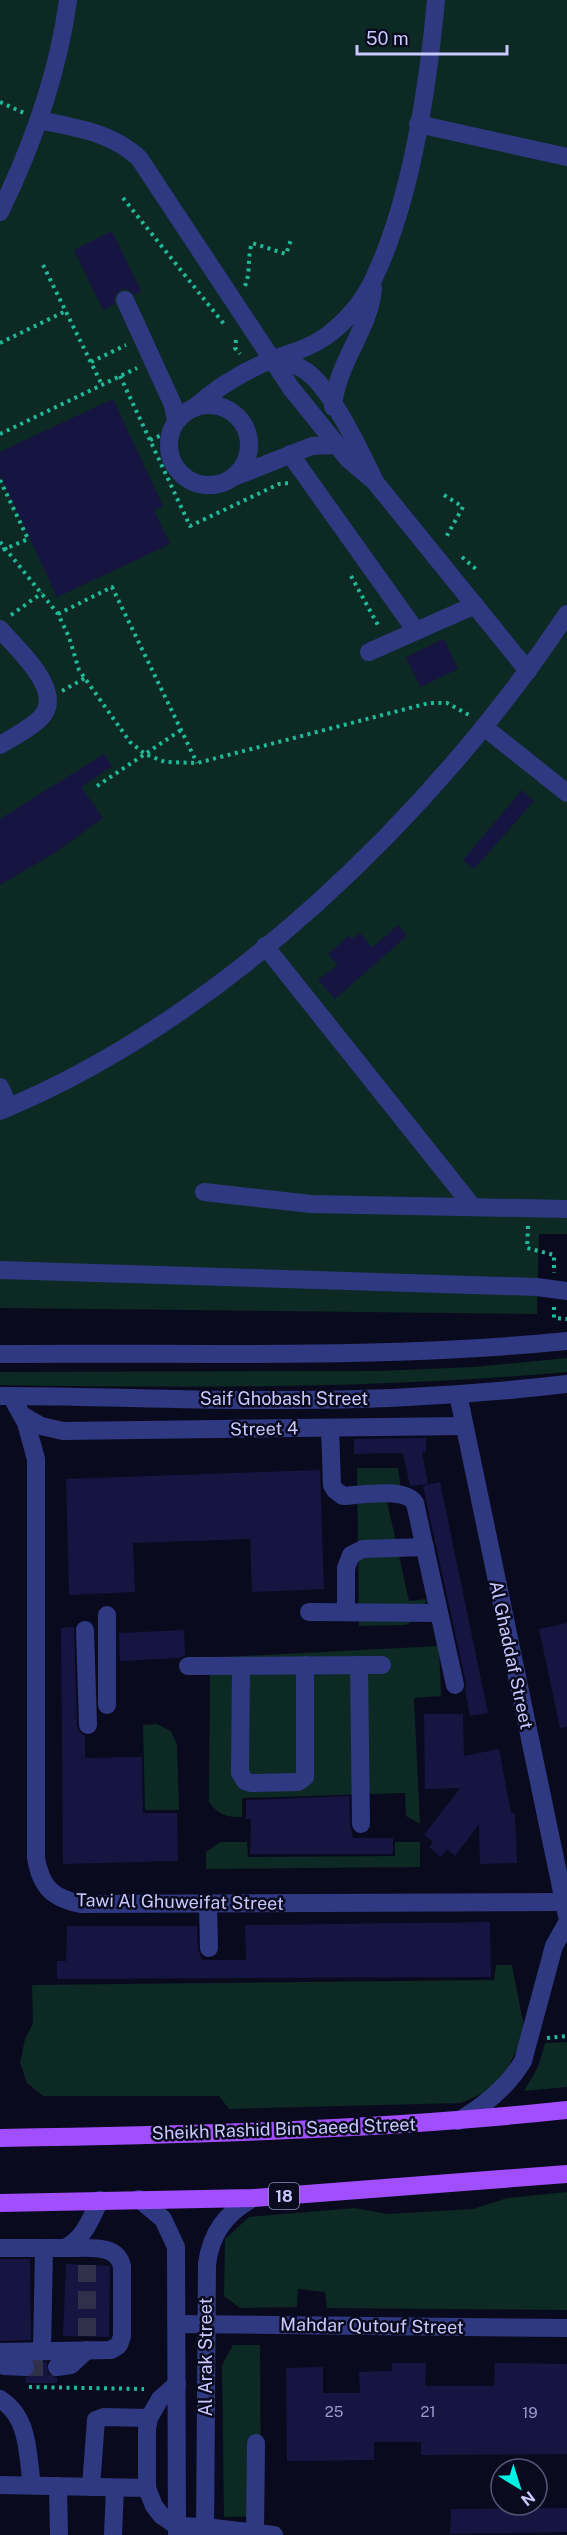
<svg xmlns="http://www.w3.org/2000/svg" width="567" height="2535" viewBox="0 0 567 2535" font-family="'Public Sans',sans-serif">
	<rect width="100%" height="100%" fill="#0a0a1e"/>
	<!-- green -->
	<g fill="#0c2923">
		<polygon points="0,0 567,0 567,1234 539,1234 537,1314 0,1308"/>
		<path d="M567 1358V1372C379 1389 189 1388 0 1385V1372L378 1371 473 1367Z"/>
		<polygon points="357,1468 398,1468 401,1491 385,1492 409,1601 427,1599 422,1615 406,1625 359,1626"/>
		<path d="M439 1646 441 1696 414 1698 420 1824 406 1816 405 1793 242 1798V1817C226 1817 219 1815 209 1802L210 1672 223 1657Z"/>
		<polygon points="157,1724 171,1731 177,1745 179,1810 145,1810 143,1725"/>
		<polygon points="220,1842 247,1842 248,1857 395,1856 395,1842 420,1842 420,1867 206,1869 206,1852"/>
		<polygon points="496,1965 512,1965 525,2032 506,2072 486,2092 461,2103 229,2109 219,2096 43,2096 27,2083 20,2063 25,2039 33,2023 32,1985 494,1980"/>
		<polygon points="567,2042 567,2087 524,2091 538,2067 545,2043"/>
		<polygon points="567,2192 567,2310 327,2308 325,2292 298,2289 297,2307 240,2308 224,2296 225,2239 249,2217 355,2208 388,2214 473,2209 507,2198"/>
		<polygon points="233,2345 260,2345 261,2516 224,2517 222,2365"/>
	</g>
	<!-- building -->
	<g fill="#161441">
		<polygon points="112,231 141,291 135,295 127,289 120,290 114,298 115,304 103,310 74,250"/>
		<polygon points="113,399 163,506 154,510 170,544 57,597 0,475 0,452"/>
		<polygon points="444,639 458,669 420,687 406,657"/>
		<polygon points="104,754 112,766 81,787 103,818 56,852 0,885 0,819"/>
		<polygon points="522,790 534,801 474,869 463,860"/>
		<polygon points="398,925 407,936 335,999 318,980 338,965 328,954 349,936 352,939 360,933 372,948"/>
		<polygon points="426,1438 426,1452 422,1452 428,1484 410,1486 403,1453 354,1454 354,1439"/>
		<polygon points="320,1470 324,1589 252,1592 250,1539 133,1543 135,1592 69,1595 66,1479"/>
		<polygon points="440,1482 488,1713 470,1716 465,1690 466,1683 423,1486"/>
		<polygon points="567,1623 567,1727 560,1728 539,1629"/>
		<polygon points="74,1627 77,1725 79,1731 85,1736 85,1758 142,1757 143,1813 177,1813 178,1861 63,1864 61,1628"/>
		<polygon points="184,1630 185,1655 180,1658 120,1661 119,1633"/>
		<polygon points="424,1714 463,1714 464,1756 499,1749 511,1813 515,1813 517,1863 480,1864 479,1824 455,1856 447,1849 441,1857 429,1847 433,1842 424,1835 460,1788 425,1789"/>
		<polygon points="349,1796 350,1824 353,1838 393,1838 393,1854 250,1854 251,1819 246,1819 246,1800"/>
		<polygon points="490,1922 491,1977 57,1979 57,1961 66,1961 67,1926 197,1926 198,1949 202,1960 246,1960 245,1925"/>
		<polygon points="0,2259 30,2259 31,2340 0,2341"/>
		<polygon points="66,2264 110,2266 109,2337 63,2336"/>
		<polygon points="47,2362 48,2373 57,2378 57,2383 25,2383 25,2378 35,2373 35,2363"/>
		<polygon points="392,2363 426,2363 425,2386 494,2386 495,2363 567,2364 567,2454 421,2455 421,2442 374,2442 374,2460 287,2461 286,2368 323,2367 323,2393 360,2393 359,2372 392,2371"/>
		<polygon points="567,2508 567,2532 450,2534 451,2509"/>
	</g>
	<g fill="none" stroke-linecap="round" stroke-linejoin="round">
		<!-- minor-tunnel -->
		<g stroke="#30304b" stroke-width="18" stroke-dasharray="18 9" stroke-linecap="butt">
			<polyline points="87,2336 87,2265"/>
			<polyline points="25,2367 57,2367"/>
		</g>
		<!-- path -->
		<g stroke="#20ba98" stroke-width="4" stroke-dasharray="3 4.5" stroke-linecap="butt">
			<polyline points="0,102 24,113"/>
			<polyline points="123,198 224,324"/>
			<polyline points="43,265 102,385"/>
			<path d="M245 286C251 272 247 257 252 243L286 254 292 237"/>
			<polyline points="236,340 235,348 240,354"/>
			<polyline points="0,343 66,311"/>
			<polyline points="91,362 126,345"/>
			<polyline points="120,376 190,526 279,484 289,483"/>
			<polyline points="0,434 137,368"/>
			<polyline points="150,440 164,434"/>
			<polyline points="0,480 28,539 0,551"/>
			<polyline points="444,495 463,507 445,539"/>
			<polyline points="0,542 58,614 69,637 79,670 130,742 145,754 165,762 197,763 429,703 447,703 471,716"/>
			<polyline points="462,557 477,570"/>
			<polyline points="351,576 379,627"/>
			<polyline points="58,614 112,587 197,763"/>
			<polyline points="11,615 42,593"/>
			<polyline points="62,691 85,678"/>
			<polyline points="97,786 181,730"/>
			<polyline points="528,1226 527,1248 554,1255 554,1273"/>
			<polyline points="554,1307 554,1318 567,1319"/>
			<polyline points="547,2038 567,2036"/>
			<polyline points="29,2387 144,2389"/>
		</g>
		<!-- minor -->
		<g stroke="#2f3982" stroke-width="18">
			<path d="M39 120C76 128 111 132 139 158L291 388 349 460 375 482"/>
			<polyline points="418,124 567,157"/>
			<path d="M0 212C33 144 58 75 68 0"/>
			<polyline points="125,300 173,405 176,421"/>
			<path d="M275 360C290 362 302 366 313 377 334 397 362 454 375 482L528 671"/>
			<circle cx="209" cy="445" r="40"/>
			<path d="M333 407C337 361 370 330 373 288"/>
			<path d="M194 408C217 387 242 372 271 360 290 353 308 349 325 337 345 323 364 301 374 278 411 200 428 86 436 0"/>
			<polyline points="290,454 416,631"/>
			<polyline points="234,477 312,446 336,445"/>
			<path d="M0 629C18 651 71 695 36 722 25 731 12 738 0 745"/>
			<polyline points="369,652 475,605"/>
			<polyline points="484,727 567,793"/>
			<polyline points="265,946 473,1207"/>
			<polyline points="0,1087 9,1107"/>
			<path d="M0 1111C224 1018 434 814 567 614"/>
			<polyline points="204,1192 311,1204 567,1209"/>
			<polyline points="0,1270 537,1287 567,1291"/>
			<path d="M0 1354C189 1352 378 1360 567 1341"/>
			<polyline points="458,1394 567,1916"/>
			<path d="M2 1396C96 1396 190 1401 285 1400 379 1400 473 1395 567 1384"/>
			<path d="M11 1396 26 1423 36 1459V1858C41 1887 52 1898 81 1904L564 1902"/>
			<polyline points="22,1415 41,1426 63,1431 464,1426"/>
			<path d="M330 1428 332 1485 335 1490 343 1496C361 1495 405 1487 415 1503L455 1685"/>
			<polyline points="309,1612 439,1613"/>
			<polyline points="346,1612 346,1568 351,1555 363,1549 425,1547"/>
			<polyline points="107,1615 107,1705"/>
			<polyline points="85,1630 88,1725"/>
			<polyline points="359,1665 361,1824"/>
			<polyline points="188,1666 382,1665"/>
			<polyline points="241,1666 240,1773 245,1781 251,1783 298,1782 305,1777 305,1665"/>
			<polyline points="208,1903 209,1948"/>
			<path d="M458 2121C484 2106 507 2088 523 2061L554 1946 567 1923"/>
			<polyline points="139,2199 163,2219 176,2247 177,2535"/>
			<path d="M0 2248H65C84 2239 91 2218 100 2200"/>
			<polyline points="177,2324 567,2328"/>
			<polyline points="42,2351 44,2248"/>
			<path d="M0 2352 111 2350 119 2345 122 2336V2267C118 2242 84 2249 65 2248"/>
			<polyline points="4,2366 25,2367"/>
			<polyline points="57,2367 71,2365 87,2350"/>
			<polyline points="177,2384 160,2399 149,2418 147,2428 147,2488 154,2506 161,2515 177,2526 205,2527 274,2535"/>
			<path d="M0 2399C30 2418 27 2454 32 2485"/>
			<polyline points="0,2485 147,2488"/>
			<polyline points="58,2486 59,2535"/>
			<polyline points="91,2487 96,2420 104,2417 149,2418"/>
			<polyline points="255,2532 256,2443"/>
			<polyline points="113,2535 115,2488"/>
			<path d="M205 2535 207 2264C211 2233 226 2213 253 2198"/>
		</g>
		<!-- major -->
		<g stroke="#a14eff" stroke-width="18">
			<path d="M0 2138C189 2135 379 2130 567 2110"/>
			<polyline points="0,2203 253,2198 567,2174"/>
		</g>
	</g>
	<g text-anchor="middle" stroke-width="5" stroke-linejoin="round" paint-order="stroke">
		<!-- number labels -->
		<g font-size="15" fill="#9b9cd0">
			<text x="334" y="2417">25</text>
			<text x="428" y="2417">21</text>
			<text x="530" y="2418">19</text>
		</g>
		<!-- shield labels -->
		<rect fill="#0a0a1e" stroke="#8e90bc" stroke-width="1.5" x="269" y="2183" width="30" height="26" rx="4.5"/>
		<g font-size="16" font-weight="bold" fill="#c7c9ff">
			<text x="284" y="2202">18</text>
		</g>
		<!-- street labels -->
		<g font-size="18" fill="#c7c9ff" stroke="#0a0a1e">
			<text x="284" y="1405">Saif Ghobash Street</text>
			<text transform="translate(264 1429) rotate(-1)" y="6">Street 4</text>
			<text transform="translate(511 1655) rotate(78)" y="6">Al Ghaddaf Street</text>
			<text transform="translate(180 1902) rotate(1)" y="6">Tawi Al Ghuweifat Street</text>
			<text transform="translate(284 2129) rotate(-2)" y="6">Sheikh Rashid Bin Saeed Street</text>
			<text transform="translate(372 2326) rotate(1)" y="6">Mahdar Qutouf Street</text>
			<text transform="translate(206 2357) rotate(-90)" y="6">Al Arak Street</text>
		</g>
	</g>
	<!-- north arrow -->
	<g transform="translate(519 2487) rotate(142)"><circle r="28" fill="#0a0a1e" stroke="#565678" stroke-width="1.5"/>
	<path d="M0-4.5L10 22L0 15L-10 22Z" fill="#00f2e4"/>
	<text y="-9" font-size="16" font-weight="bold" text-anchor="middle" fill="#c7c9ff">N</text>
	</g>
	<!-- scale -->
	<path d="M357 45v9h150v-9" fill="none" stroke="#c7c9ff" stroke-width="3"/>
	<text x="366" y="45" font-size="18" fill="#c7c9ff" stroke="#0a0a1e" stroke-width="4.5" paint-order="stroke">50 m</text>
</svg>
